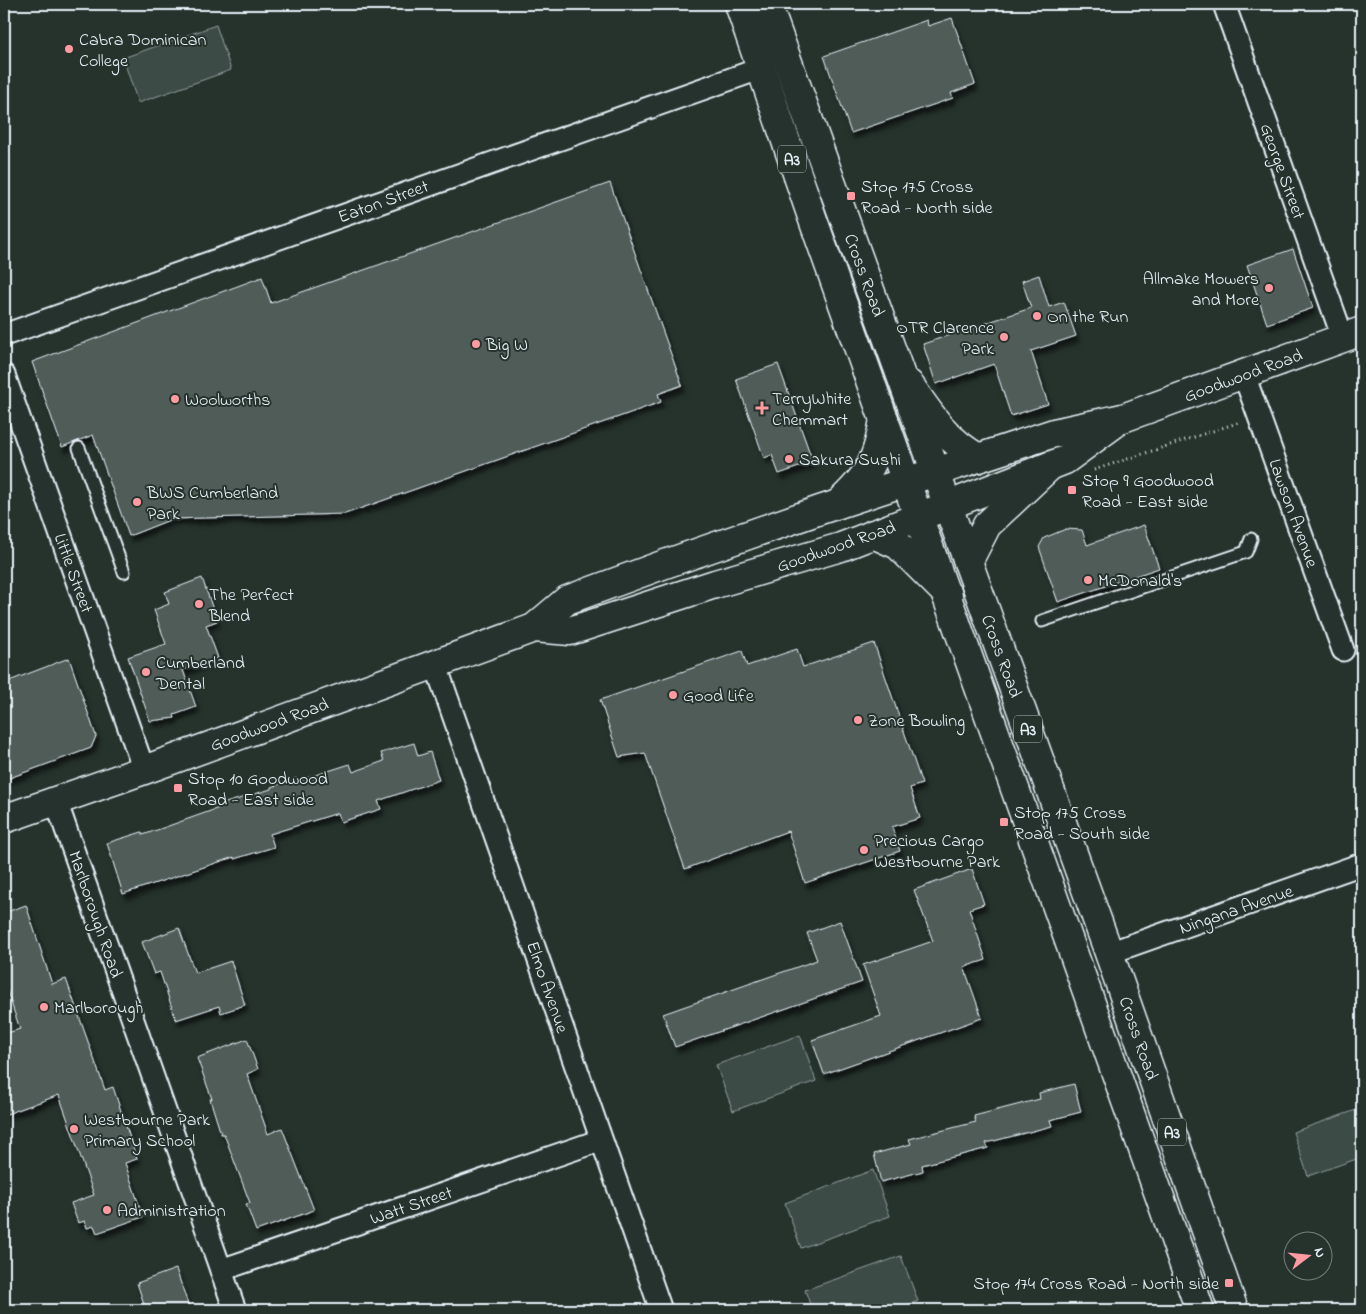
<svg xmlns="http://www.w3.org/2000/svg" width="1366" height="1314" viewBox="0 0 1366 1314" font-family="'Indie Flower',sans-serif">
	<defs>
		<filter id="shadow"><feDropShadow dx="3" dy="5.5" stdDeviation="2.5" flood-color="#0009"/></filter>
	</defs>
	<rect width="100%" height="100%" fill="#26332d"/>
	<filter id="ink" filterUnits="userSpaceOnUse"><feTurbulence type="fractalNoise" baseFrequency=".02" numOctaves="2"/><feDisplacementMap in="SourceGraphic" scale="10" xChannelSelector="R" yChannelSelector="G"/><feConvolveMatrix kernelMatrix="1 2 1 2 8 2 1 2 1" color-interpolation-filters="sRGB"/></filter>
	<g filter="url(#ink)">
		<!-- green -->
		<g fill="#3e4b47" stroke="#939ea0">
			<polygon points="216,25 231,70 138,103 123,58"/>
			<polygon points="800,1035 816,1081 733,1111 716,1065"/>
			<polygon points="1362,1108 1362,1157 1308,1176 1293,1132"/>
			<polygon points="873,1170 890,1216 801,1248 785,1203"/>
			<polygon points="901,1256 918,1301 892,1310 812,1310 805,1290"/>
		</g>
		<!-- building -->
		<g fill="#505c59" stroke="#e8f1f8" filter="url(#shadow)">
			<polygon points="952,18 975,84 951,93 953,98 851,133 824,56 927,20 928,26"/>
			<polygon points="610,183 682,385 658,394 661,402 345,514 172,519 129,536 93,435 62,447 32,362 262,277 271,303"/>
			<polygon points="1293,249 1313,308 1267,324 1247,265"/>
			<polygon points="1039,275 1049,307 1064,302 1076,336 1031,351 1048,404 1011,416 994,364 936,384 923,344 1031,308 1022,281"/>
			<polygon points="778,364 813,462 779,474 772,455 764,458 736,379"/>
			<polygon points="1144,525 1159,568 1058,602 1039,547 1044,538 1066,529 1082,530 1087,545"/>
			<polygon points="202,578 217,621 206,625 218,658 183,670 196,707 174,715 175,718 150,721 128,657 166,644 154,610 169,604 165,592"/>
			<polygon points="874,643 922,784 910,788 920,818 892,827 900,851 805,883 788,831 685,869 645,753 619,757 600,700 742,651 747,666 797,649 803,667"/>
			<polygon points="69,658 96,736 91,748 4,780 4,683"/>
			<polygon points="414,743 418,756 430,752 439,780 378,801 381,809 341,822 338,813 270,834 274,847 234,859 234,857 123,894 107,843 142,832 143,835 219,808 219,805 271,789 271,787 297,778 297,781 350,764 353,772 384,761 381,753"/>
			<polygon points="972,869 984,904 969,909 986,960 964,967 982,1018 824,1074 812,1040 881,1016 863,965 933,941 914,890"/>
			<polygon points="26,905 52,984 66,979 105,1090 113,1087 137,1159 125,1163 143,1217 97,1233 94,1226 87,1228 85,1221 78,1223 71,1203 94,1195 59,1095 4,1115 4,1034 20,1029 4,982 4,913"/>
			<polygon points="840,921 862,982 675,1047 663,1014 817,960 807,933"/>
			<polygon points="179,928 195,973 231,961 245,1005 221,1013 219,1006 176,1020 160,972 154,974 142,942"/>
			<polygon points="247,1039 258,1069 247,1074 268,1134 282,1128 314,1210 256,1231 246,1204 250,1203 224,1134 221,1134 210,1099 212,1099 197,1058"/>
			<polygon points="1074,1084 1081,1112 1050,1120 1052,1126 986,1143 988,1148 922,1165 923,1171 881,1182 874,1154 911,1144 909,1139 976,1122 974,1116 1040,1099 1039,1093"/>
			<polygon points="176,1269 190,1310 146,1310 137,1283"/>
		</g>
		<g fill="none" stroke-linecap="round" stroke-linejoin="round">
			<!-- lane casing -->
			<g stroke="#e8f1f8" stroke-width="15">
				<g id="lane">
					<polyline points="79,448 124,572"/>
					<polyline points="1042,621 1246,552 1251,539"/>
				</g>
			</g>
			<!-- street casing -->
			<g stroke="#e8f1f8" stroke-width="25">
				<g id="street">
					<polyline points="1224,4 1343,338"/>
					<polyline points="4,335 762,68"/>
					<polyline points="4,375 144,770"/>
					<polyline points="1244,375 1343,650"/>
					<polyline points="435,663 661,1310"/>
					<polyline points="56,801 235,1310"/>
					<polyline points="1109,953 1362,864"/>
					<polyline points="221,1270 601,1140"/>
				</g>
			</g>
			<!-- secondary casing -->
			<g stroke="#e8f1f8" stroke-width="31">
				<g id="secondary">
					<path d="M909 384C929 413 947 442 979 458"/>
					<polyline points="873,534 898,545 948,595"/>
					<polyline points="534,628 570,631 715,584 841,547 1065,460 1114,424"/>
					<polyline points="4,819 144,770 534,628 567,600 665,564 820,510 1054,433 1123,418 1362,331"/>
				</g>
			</g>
			<!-- highway casing -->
			<g stroke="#e8f1f8" stroke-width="31">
				<g id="highway">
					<polyline points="739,4 812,217 1200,1310"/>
					<polyline points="767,4 1109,953 1234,1310"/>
					<path d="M838 504C869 475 877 462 884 419"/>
					<polyline points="968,562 987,525 1050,466"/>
				</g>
			</g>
			<!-- path -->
			<polyline stroke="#e8f1f8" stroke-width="3" stroke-dasharray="1 4" stroke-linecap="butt" points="1094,470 1240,422"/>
			<!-- lane -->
			<use href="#lane" stroke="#26332d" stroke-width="11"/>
			<!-- street -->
			<use href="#street" stroke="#26332d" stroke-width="21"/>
			<!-- secondary -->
			<use href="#secondary" stroke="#26332d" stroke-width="28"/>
			<!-- highway -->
			<use href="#highway" stroke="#26332d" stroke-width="28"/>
		</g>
	</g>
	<!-- markers -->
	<g fill="#ff9aa2" stroke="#26332d" stroke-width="2">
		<circle cx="69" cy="49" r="5"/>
		<rect x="846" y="191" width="10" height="10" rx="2.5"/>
		<circle cx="1269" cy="288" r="5"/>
		<circle cx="1037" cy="316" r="5"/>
		<circle cx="1004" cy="337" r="5"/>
		<circle cx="476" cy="344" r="5"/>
		<circle cx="175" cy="399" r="5"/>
		<path d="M759.5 400.5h5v5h5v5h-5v5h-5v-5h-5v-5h5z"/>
		<circle cx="789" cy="459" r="5"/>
		<rect x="1067" y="485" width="10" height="10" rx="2.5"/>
		<circle cx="137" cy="502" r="5"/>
		<circle cx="1088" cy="580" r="5"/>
		<circle cx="199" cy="604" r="5"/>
		<circle cx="146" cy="672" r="5"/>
		<circle cx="673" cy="695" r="5"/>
		<circle cx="858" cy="720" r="5"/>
		<rect x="173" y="783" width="10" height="10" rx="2.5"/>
		<rect x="999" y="817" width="10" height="10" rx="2.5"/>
		<circle cx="864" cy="850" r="5"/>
		<circle cx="44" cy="1007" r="5"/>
		<circle cx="74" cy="1129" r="5"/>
		<circle cx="107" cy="1210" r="5"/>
		<rect x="1224" y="1278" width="10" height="10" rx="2.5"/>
	</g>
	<g text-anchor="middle" stroke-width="4" stroke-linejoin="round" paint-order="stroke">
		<!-- shield labels -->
		<g fill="#26332d" stroke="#aeb8bb" stroke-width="1">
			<rect x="778" y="145.5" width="28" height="27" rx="4"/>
			<rect x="1014" y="715.5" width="28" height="27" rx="4"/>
			<rect x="1158" y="1118.5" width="28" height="27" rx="4"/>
		</g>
		<g font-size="16" font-weight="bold" fill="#e8f1f8">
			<text x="792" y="165">A3</text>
			<text x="1028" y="735">A3</text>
			<text x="1172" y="1138">A3</text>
		</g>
		<!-- poi labels -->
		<g font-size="18" fill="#e8f1f8" stroke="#26332d" text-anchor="start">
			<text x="79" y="45">Cabra Dominican<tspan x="79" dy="21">College</tspan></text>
			<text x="861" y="192">Stop 175 Cross<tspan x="861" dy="21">Road - North side</tspan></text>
			<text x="1259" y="284" text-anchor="end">Allmake Mowers<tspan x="1259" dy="21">and More</tspan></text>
			<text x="1047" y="322">On the Run</text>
			<text x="994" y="333" text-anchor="end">OTR Clarence<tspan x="994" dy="21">Park</tspan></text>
			<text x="486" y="350">Big W</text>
			<text x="772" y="404">TerryWhite<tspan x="772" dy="21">Chemmart</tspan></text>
			<text x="185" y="405">Woolworths</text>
			<text x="799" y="465">Sakura Sushi</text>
			<text x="1082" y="486">Stop 9 Goodwood<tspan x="1082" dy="21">Road - East side</tspan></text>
			<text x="147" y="498">BWS Cumberland<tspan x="147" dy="21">Park</tspan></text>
			<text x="1098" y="586">McDonald's</text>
			<text x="209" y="600">The Perfect<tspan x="209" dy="21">Blend</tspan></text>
			<text x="156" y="668">Cumberland<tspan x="156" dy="21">Dental</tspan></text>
			<text x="683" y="701">Good Life</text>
			<text x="868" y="726">Zone Bowling</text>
			<text x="188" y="784">Stop 10 Goodwood<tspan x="188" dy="21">Road - East side</tspan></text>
			<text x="1014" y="818">Stop 175 Cross<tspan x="1014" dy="21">Road - South side</tspan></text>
			<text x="874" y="846">Precious Cargo<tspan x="874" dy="21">Westbourne Park</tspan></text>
			<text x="54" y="1013">Marlborough</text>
			<text x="84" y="1125">Westbourne Park<tspan x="84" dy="21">Primary School</tspan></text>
			<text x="117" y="1216">Administration</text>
			<text x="1219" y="1289" text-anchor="end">Stop 174 Cross Road - North side</text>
		</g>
		<!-- street labels -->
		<g font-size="18" fill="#e8f1f8" stroke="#26332d">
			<text transform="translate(1283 171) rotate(70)" y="6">George Street</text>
			<text transform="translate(383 201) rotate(-20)" y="6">Eaton Street</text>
			<text transform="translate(865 275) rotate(70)" y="6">Cross Road</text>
			<text transform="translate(1243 375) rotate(-20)" y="6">Goodwood Road</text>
			<text transform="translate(1294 513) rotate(70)" y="6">Lawson Avenue</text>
			<text transform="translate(836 546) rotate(-19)" y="6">Goodwood Road</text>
			<text transform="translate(74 573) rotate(70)" y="6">Little Street</text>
			<text transform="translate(1002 656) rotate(70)" y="6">Cross Road</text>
			<text transform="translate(269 724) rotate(-20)" y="6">Goodwood Road</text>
			<text transform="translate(1236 909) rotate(-19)" y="6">Ningana Avenue</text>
			<text transform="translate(96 914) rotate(71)" y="6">Marlborough Road</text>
			<text transform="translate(548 987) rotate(71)" y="6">Elmo Avenue</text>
			<text transform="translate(1139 1038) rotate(71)" y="6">Cross Road</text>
			<text transform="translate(411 1205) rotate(-19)" y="6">Watt Street</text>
		</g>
	</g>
	<!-- margin -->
	<rect width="1366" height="1314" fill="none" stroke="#26332d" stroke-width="20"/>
	<rect x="10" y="10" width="1346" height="1294" fill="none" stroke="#e8f1f8" stroke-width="2" filter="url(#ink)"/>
	<!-- north arrow -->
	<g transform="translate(1308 1256) rotate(74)"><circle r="24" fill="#26332d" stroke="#747f7e"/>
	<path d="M0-4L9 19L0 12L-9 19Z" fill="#ff9aa2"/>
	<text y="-8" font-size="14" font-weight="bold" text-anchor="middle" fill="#e8f1f8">N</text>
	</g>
</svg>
